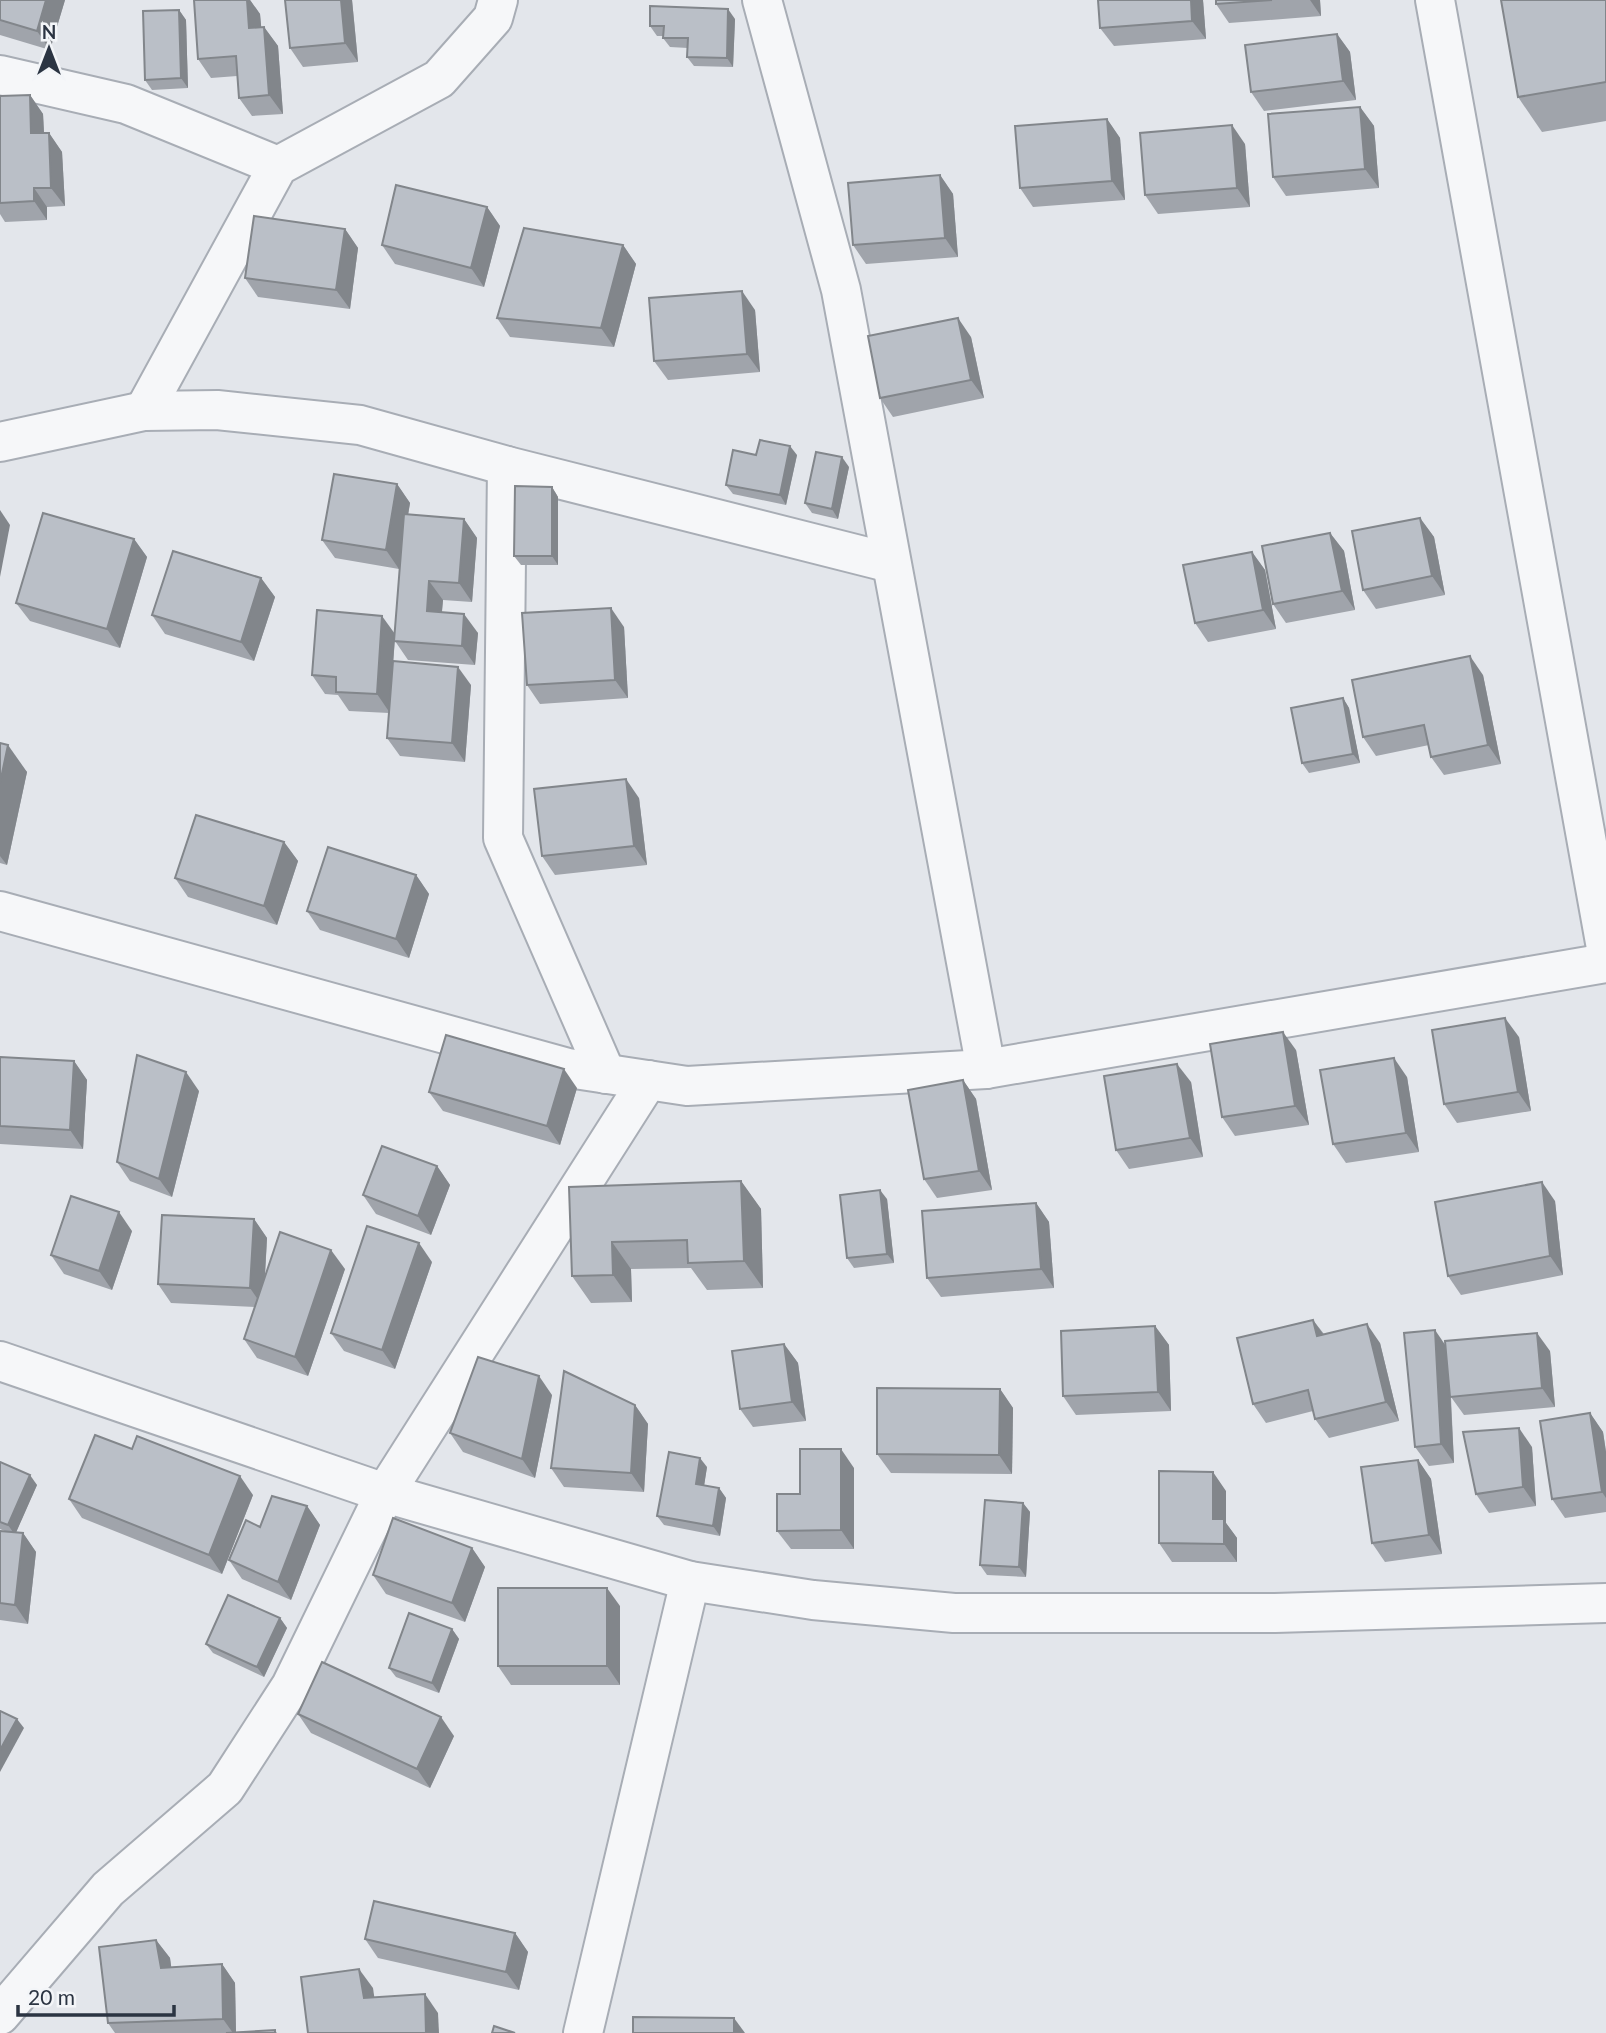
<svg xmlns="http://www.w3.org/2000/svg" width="1606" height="2033" viewBox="0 0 1606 2033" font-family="Lato,sans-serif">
	<rect width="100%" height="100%" fill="#e3e6eb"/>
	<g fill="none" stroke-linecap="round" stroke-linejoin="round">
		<!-- minor casing -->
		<g stroke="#a8adb5" stroke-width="42">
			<g id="minor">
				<polyline points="762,0 841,290 986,1069"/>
				<polyline points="1435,0 1606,948"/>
				<polyline points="0,75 126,104 278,166"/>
				<polyline points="144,411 278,166 439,79 493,18 498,0"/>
				<polyline points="0,442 144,411 217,410 360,425 507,466 891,563"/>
				<polyline points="507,466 503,838 606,1074"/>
				<polyline points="0,911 568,1068 687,1086 986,1069 1606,963"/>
				<polyline points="0,1361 385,1493 690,1581 813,1600 954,1613 1275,1613 1606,1603"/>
				<polyline points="0,2015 108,1889 225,1788 291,1686 385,1493 648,1080"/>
				<polyline points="583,2033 690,1581"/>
			</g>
		</g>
		<!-- minor -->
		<use href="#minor" stroke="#f6f7f9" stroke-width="38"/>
	</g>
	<!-- wall -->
	<g fill="#a0a4ab">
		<polygon points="0,0 65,0 50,50 0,35"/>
		<polygon points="194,0 250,0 260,14 261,27 264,27 278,46 283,114 252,116 239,98 237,76 211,78 198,59"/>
		<polygon points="285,0 352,0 358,62 303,67 290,48"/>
		<polygon points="1203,0 1206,39 1114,46 1100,28"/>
		<polygon points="1216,0 1320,0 1321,16 1229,23 1216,4"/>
		<polygon points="1606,0 1606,121 1542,132 1518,97"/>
		<polygon points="179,10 186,20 188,88 152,90 145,80"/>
		<polygon points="735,19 733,67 694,66 687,57 688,48 670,47 663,38 663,36 657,36 650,26"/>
		<polygon points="1337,34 1350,52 1356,100 1264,111 1251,92"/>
		<polygon points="30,95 43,114 44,133 49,133 62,152 65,206 47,207 47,220 5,222 0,214 0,96"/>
		<polygon points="1360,107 1374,126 1379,188 1286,196 1273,177"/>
		<polygon points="1107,119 1120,138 1125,200 1033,207 1020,188"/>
		<polygon points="1245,144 1250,207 1158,214 1145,195"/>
		<polygon points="940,175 953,194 958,257 866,264 853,245"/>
		<polygon points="487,207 500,226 484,287 395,264 382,245"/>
		<polygon points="345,229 358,248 350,309 258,297 245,278"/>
		<polygon points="623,245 636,264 614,347 510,337 497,318"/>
		<polygon points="755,310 760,372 668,380 654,361"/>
		<polygon points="971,337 984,398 893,417 880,398"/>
		<polygon points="756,455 797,455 786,505 733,494 726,485"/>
		<polygon points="849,467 838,519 812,513 805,503"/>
		<polygon points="397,484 410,503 408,515 464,519 477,538 472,602 443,600 442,612 478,633 475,665 408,660 395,641 393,662 471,685 465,762 400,756 387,738 389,713 349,711 338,695 325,694 312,675 395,634 400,562 399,569 335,558 322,540"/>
		<polygon points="552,487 558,497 558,565 521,565 514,556"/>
		<polygon points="1420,518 1434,537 1445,595 1376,609 1363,590"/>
		<polygon points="1330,533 1344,551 1355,610 1286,623 1273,604"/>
		<polygon points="134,539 147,557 120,648 30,621 16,603"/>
		<polygon points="1252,552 1265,570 1276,629 1208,642 1195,623"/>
		<polygon points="261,578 275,597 254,661 165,634 152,615"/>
		<polygon points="624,627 628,698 540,704 527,685"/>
		<polygon points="1483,675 1501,764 1444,775 1431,757 1429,745 1376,756 1363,737"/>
		<polygon points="1343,698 1349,708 1360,763 1309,773 1302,763"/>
		<polygon points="0,743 27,772 7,865 0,863"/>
		<polygon points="639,798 647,865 555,875 542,856"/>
		<polygon points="284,842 298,861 277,925 188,897 175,878"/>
		<polygon points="416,875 429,894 409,958 320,930 307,911"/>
		<polygon points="1519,1037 1531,1111 1457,1123 1444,1104"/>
		<polygon points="1296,1050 1309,1125 1235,1136 1222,1117"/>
		<polygon points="0,1057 74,1061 87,1080 83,1149 0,1144"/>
		<polygon points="1407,1077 1419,1152 1346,1163 1333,1144"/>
		<polygon points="963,1080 976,1099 992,1190 937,1198 924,1179"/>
		<polygon points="1191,1082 1203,1157 1129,1169 1116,1150"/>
		<polygon points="577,1088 560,1145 443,1111 429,1092"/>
		<polygon points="199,1091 172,1197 130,1181 117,1162"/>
		<polygon points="437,1166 450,1185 431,1235 376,1214 363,1195"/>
		<polygon points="741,1181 761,1209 763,1288 707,1290 691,1268 631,1269 632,1302 591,1303 572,1276 569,1187"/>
		<polygon points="887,1199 894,1263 854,1268 847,1258"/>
		<polygon points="1555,1201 1563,1275 1461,1295 1448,1276"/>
		<polygon points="1036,1203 1049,1222 1054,1288 941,1297 927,1278"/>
		<polygon points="254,1219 267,1238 265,1277 345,1269 308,1376 257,1358 244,1339 255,1307 171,1303 158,1284"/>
		<polygon points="132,1231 112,1290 64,1274 51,1255"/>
		<polygon points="432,1262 395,1369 344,1351 331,1333"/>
		<polygon points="1313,1320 1324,1334 1380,1343 1399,1421 1329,1438 1315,1419 1313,1411 1266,1423 1253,1404"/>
		<polygon points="1155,1326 1169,1345 1171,1411 1076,1415 1063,1396"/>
		<polygon points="784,1344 798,1363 806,1421 753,1427 740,1409"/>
		<polygon points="1446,1346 1550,1351 1555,1407 1464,1415 1451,1397 1454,1463 1429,1466 1415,1447"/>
		<polygon points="1000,1389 1013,1408 1012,1474 891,1473 877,1454"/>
		<polygon points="552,1395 535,1478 463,1452 450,1433"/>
		<polygon points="635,1405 648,1424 644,1492 564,1487 551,1468"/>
		<polygon points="1590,1413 1603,1432 1606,1452 1606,1512 1565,1518 1552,1499"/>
		<polygon points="1532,1447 1536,1506 1489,1513 1476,1494"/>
		<polygon points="1418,1460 1431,1479 1442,1554 1385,1562 1372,1543"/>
		<polygon points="0,1462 37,1485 16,1532 23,1533 36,1552 28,1624 0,1620 0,1531 7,1532 0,1529"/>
		<polygon points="707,1467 704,1485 719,1488 726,1498 720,1536 664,1525 657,1516"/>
		<polygon points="854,1468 854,1549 791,1549 777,1531 800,1494"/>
		<polygon points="1226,1491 1226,1523 1237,1538 1237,1562 1172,1562 1159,1543"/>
		<polygon points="253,1495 222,1574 82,1518 69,1499"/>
		<polygon points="1023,1503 1030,1512 1026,1577 987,1575 980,1565"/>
		<polygon points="307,1506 320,1525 291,1600 242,1579 229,1560 260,1527"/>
		<polygon points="472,1548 485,1567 465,1622 386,1594 373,1575"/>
		<polygon points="620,1606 620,1685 511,1685 498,1666"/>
		<polygon points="280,1618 287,1628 264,1677 213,1653 206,1644"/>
		<polygon points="452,1629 459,1639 439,1693 396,1677 389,1668"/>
		<polygon points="298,1714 454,1736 430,1788 311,1733"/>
		<polygon points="515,1933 528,1952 519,1990 378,1958 365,1939"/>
		<polygon points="156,1940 170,1958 171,1967 222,1964 235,1983 236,2032 275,2030 277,2033 115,2033 108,2023"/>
	</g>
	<!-- shaded-wall -->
	<g fill="#82868b">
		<polygon points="46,0 65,0 50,50 37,31"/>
		<polygon points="247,0 250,0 260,14 263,46 249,28"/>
		<polygon points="341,0 352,0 358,62 345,43"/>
		<polygon points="1191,0 1203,0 1206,39 1192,21"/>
		<polygon points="1310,0 1320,0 1321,16"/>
		<polygon points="728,9 735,19 733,67 727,58"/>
		<polygon points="179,10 186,20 188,88 181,78"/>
		<polygon points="264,27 278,46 283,114 269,95"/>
		<polygon points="1337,34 1350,52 1356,100 1343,81"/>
		<polygon points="30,95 43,114 45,152 31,133"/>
		<polygon points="1360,107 1374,126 1379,188 1365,169"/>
		<polygon points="1107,119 1120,138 1125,200 1112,181"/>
		<polygon points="1232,125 1245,144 1250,207 1237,188"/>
		<polygon points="49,133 62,152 65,206 51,188"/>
		<polygon points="940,175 953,194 958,257 945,238"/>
		<polygon points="34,188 47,207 47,220 34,201"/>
		<polygon points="487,207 500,226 484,287 471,268"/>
		<polygon points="345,229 358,248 350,309 336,290"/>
		<polygon points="623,245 636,264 614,347 601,328"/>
		<polygon points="742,291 755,310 760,372 747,354"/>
		<polygon points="958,318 971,337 984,398 971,380"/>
		<polygon points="790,446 797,455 786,505 780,495"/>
		<polygon points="842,457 849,467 838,519 832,509"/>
		<polygon points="397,484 410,503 399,569 386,550"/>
		<polygon points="552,487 558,497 558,565 552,556"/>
		<polygon points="0,510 10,525 0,577"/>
		<polygon points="1420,518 1434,537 1445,595 1432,576"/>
		<polygon points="464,519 477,538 472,602 459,583"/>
		<polygon points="1330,533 1344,551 1355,610 1342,591"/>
		<polygon points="134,539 147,557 120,648 107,629"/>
		<polygon points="1252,552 1265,570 1276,629 1263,610"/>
		<polygon points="261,578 275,597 254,661 241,642"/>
		<polygon points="429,581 443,600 440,630 427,611"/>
		<polygon points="611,608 624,627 628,698 615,680"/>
		<polygon points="464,614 478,633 475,665 462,646"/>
		<polygon points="382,616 395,634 390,713 377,694"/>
		<polygon points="1470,656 1483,675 1501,764 1488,745"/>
		<polygon points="458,667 471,685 465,762 452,743"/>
		<polygon points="1343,698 1349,708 1360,763 1353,754"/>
		<polygon points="8,745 27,772 7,865 0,856 0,783"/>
		<polygon points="626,779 639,798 647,865 634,846"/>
		<polygon points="284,842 298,861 277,925 264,906"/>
		<polygon points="416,875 429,894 409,958 396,939"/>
		<polygon points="1505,1018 1519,1037 1531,1111 1518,1092"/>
		<polygon points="1283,1032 1296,1050 1309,1125 1295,1106"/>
		<polygon points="1394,1058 1407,1077 1419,1152 1406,1133"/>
		<polygon points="74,1061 87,1080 83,1149 70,1130"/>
		<polygon points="1177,1064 1191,1082 1203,1157 1190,1138"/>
		<polygon points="564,1069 577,1088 560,1145 547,1126"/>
		<polygon points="186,1072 199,1091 172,1197 159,1179"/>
		<polygon points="963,1080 976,1099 992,1190 979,1171"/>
		<polygon points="437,1166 450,1185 431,1235 418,1216"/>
		<polygon points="741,1181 761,1209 763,1288 744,1261"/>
		<polygon points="1542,1182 1555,1201 1563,1275 1550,1256"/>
		<polygon points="880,1190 887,1199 894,1263 887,1254"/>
		<polygon points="1036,1203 1049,1222 1054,1288 1041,1269"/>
		<polygon points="119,1212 132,1231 112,1290 99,1271"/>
		<polygon points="254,1219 267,1238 263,1307 250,1288"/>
		<polygon points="612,1242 631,1269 632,1302 613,1275"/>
		<polygon points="419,1243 432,1262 395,1369 382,1350"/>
		<polygon points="331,1250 345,1269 308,1376 295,1357"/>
		<polygon points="1313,1320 1326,1338 1317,1336"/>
		<polygon points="1367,1324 1380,1343 1399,1421 1386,1402"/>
		<polygon points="1155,1326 1169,1345 1171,1411 1158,1392"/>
		<polygon points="1435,1330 1448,1349 1454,1463 1441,1444"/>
		<polygon points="1537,1333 1550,1351 1555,1407 1542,1388"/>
		<polygon points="784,1344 798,1363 806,1421 792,1402"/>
		<polygon points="539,1376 552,1395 535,1478 522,1459"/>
		<polygon points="1000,1389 1013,1408 1012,1474 999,1455"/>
		<polygon points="635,1405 648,1424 644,1492 631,1473"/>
		<polygon points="1590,1413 1603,1432 1606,1452 1606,1498 1602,1492"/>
		<polygon points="1519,1428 1532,1447 1536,1506 1523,1487"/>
		<polygon points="841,1449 854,1468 854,1549 841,1530"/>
		<polygon points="700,1458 707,1467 703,1493 696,1484"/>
		<polygon points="1418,1460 1431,1479 1442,1554 1429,1535"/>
		<polygon points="1213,1472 1226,1491 1226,1523 1237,1538 1237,1562 1224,1544 1213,1519"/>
		<polygon points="30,1475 37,1485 15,1535 8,1525"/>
		<polygon points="240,1476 253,1495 222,1574 209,1555"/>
		<polygon points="719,1488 726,1498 720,1536 713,1526"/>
		<polygon points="1023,1503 1030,1512 1026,1577 1019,1567"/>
		<polygon points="307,1506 320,1525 291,1600 278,1582"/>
		<polygon points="23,1533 36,1552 28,1624 15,1605"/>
		<polygon points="472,1548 485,1567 465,1622 452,1603"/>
		<polygon points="607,1588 620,1606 620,1685 607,1666"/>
		<polygon points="280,1618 287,1628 264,1677 257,1667"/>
		<polygon points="452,1629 459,1639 439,1693 432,1683"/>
		<polygon points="441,1717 454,1736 430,1788 417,1769"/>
		<polygon points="17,1719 24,1728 0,1772 0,1750"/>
		<polygon points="515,1933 528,1952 519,1990 506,1972"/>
		<polygon points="156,1940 170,1958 174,1987 161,1968"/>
		<polygon points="222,1964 235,1983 236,2033 233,2033 223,2019"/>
		<polygon points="359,1969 373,1988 377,2016 364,1998"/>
		<polygon points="425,1994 438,2013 439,2033 426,2033"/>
		<polygon points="734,2018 745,2033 734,2033"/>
	</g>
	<!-- building -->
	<g fill="#babfc7" stroke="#82868b" stroke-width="2">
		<polygon points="0,0 46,0 37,31 0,20"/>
		<polygon points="194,0 247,0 249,28 264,27 269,95 239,98 236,56 198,59"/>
		<polygon points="285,0 341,0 345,43 290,48"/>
		<polygon points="1098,0 1191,0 1192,21 1100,28"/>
		<polygon points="1216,0 1272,0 1216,4"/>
		<polygon points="1501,0 1606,0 1606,82 1518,97"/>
		<polygon points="650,6 728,9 727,58 687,57 688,38 663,38 664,26 650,26"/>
		<polygon points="179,10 181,78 145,80 143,11"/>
		<polygon points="1337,34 1343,81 1251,92 1245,45"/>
		<polygon points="30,95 31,133 49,133 51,188 34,188 34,201 0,203 0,96"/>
		<polygon points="1360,107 1365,169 1273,177 1268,114"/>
		<polygon points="1107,119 1112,181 1020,188 1015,126"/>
		<polygon points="1232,125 1237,188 1145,195 1140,133"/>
		<polygon points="940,175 945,238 853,245 848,183"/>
		<polygon points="396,185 487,207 471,268 382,245"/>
		<polygon points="254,216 345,229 336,290 245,278"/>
		<polygon points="524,228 623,245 601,328 497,318"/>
		<polygon points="742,291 747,354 654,361 649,298"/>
		<polygon points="958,318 971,380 880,398 868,336"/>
		<polygon points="760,440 790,446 780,495 726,485 733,450 756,455"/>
		<polygon points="816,452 842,457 832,509 805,503"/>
		<polygon points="334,474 397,484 386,550 322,540"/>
		<polygon points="515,486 552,487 552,556 514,556"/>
		<polygon points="43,513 134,539 107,629 16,603"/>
		<polygon points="404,514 464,519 459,583 429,581 427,611 464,614 462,646 394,641"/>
		<polygon points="1420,518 1432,576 1363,590 1352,531"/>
		<polygon points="1330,533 1342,591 1273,604 1262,546"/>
		<polygon points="173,551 261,578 241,642 152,615"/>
		<polygon points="1252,552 1263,610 1195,623 1183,565"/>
		<polygon points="611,608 615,680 527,685 522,613"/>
		<polygon points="317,610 382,616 377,694 336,692 336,677 312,675"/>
		<polygon points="1470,656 1488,745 1431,757 1424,725 1363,737 1352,680"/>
		<polygon points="393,661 458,667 452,743 387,738"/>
		<polygon points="1343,698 1353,754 1302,763 1291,708"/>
		<polygon points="0,743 8,745 0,783"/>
		<polygon points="626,779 634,846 542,856 534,789"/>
		<polygon points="196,815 284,842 264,906 175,878"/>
		<polygon points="328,847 416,875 396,939 307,911"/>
		<polygon points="1505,1018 1518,1092 1444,1104 1432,1030"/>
		<polygon points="1283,1032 1295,1106 1222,1117 1210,1044"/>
		<polygon points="446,1035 564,1069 547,1126 429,1092"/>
		<polygon points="137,1055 186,1072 159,1179 117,1162"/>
		<polygon points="0,1057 74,1061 70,1130 0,1126"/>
		<polygon points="1394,1058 1406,1133 1333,1144 1320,1070"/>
		<polygon points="1177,1064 1190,1138 1116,1150 1104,1076"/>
		<polygon points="963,1080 979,1171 924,1179 908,1090"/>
		<polygon points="382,1146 437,1166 418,1216 363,1195"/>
		<polygon points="741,1181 744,1261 688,1263 687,1240 612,1242 613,1275 572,1276 569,1187"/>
		<polygon points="1542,1182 1550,1256 1448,1276 1435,1202"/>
		<polygon points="880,1190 887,1254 847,1258 840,1195"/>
		<polygon points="71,1196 119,1212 99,1271 51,1255"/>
		<polygon points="1036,1203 1041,1269 927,1278 922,1211"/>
		<polygon points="162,1215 254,1219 250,1288 158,1284"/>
		<polygon points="367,1226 419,1243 382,1350 331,1333"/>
		<polygon points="280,1232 331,1250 295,1357 244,1339"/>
		<polygon points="1313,1320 1317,1336 1367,1324 1386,1402 1315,1419 1308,1390 1253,1404 1237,1338"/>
		<polygon points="1155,1326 1158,1392 1063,1396 1061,1331"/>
		<polygon points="1435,1330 1441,1444 1415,1447 1404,1333"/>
		<polygon points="1537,1333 1542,1388 1450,1397 1445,1341"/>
		<polygon points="784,1344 792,1402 740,1409 732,1351"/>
		<polygon points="478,1357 539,1376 522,1459 450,1433"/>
		<polygon points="564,1371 635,1405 631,1473 551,1468"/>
		<polygon points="877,1388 1000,1389 999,1455 877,1454"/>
		<polygon points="1590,1413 1602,1492 1552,1499 1540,1421"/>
		<polygon points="1519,1428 1523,1487 1476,1494 1463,1432"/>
		<polygon points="95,1435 132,1449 137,1436 240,1476 209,1555 69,1499"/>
		<polygon points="800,1449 841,1449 841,1530 777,1531 777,1494 800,1494"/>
		<polygon points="669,1452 700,1458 696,1484 719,1488 713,1526 657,1516"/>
		<polygon points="1418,1460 1429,1535 1372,1543 1361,1467"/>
		<polygon points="0,1462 30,1475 8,1525 0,1522"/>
		<polygon points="1159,1471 1213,1472 1213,1519 1224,1519 1224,1544 1159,1543"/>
		<polygon points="272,1496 307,1506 278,1582 229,1560 246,1520 260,1527"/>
		<polygon points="985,1500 1023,1503 1019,1567 980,1565"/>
		<polygon points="393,1518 472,1548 452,1603 373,1575"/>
		<polygon points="0,1531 23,1533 15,1605 0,1603"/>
		<rect x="498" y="1588" width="109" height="78"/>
		<polygon points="228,1595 280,1618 257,1667 206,1644"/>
		<polygon points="409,1613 452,1629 432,1683 389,1668"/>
		<polygon points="322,1662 441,1717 417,1769 298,1714"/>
		<polygon points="0,1711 17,1719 0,1750"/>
		<polygon points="374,1901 515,1933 506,1972 365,1939"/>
		<polygon points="156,1940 161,1968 222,1964 223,2019 108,2023 99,1947"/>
		<polygon points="359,1969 364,1998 425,1994 426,2033 308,2033 301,1977"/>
		<polygon points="633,2017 734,2018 734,2033 633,2033"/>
		<polygon points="494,2026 515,2033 492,2033"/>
		<polygon points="275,2030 275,2033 226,2033"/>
	</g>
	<!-- north arrow -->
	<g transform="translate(49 49)" stroke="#f3f5f8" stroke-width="5" paint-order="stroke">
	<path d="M0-5L12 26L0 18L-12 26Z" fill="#2b3442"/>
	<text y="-10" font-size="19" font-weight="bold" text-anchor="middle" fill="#2b3442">N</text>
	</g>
	<!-- scale -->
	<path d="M18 2005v10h156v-10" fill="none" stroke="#2b3442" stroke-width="3.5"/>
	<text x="28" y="2005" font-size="21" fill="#2b3442" stroke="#f3f5f8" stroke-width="5" paint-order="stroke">20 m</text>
</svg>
